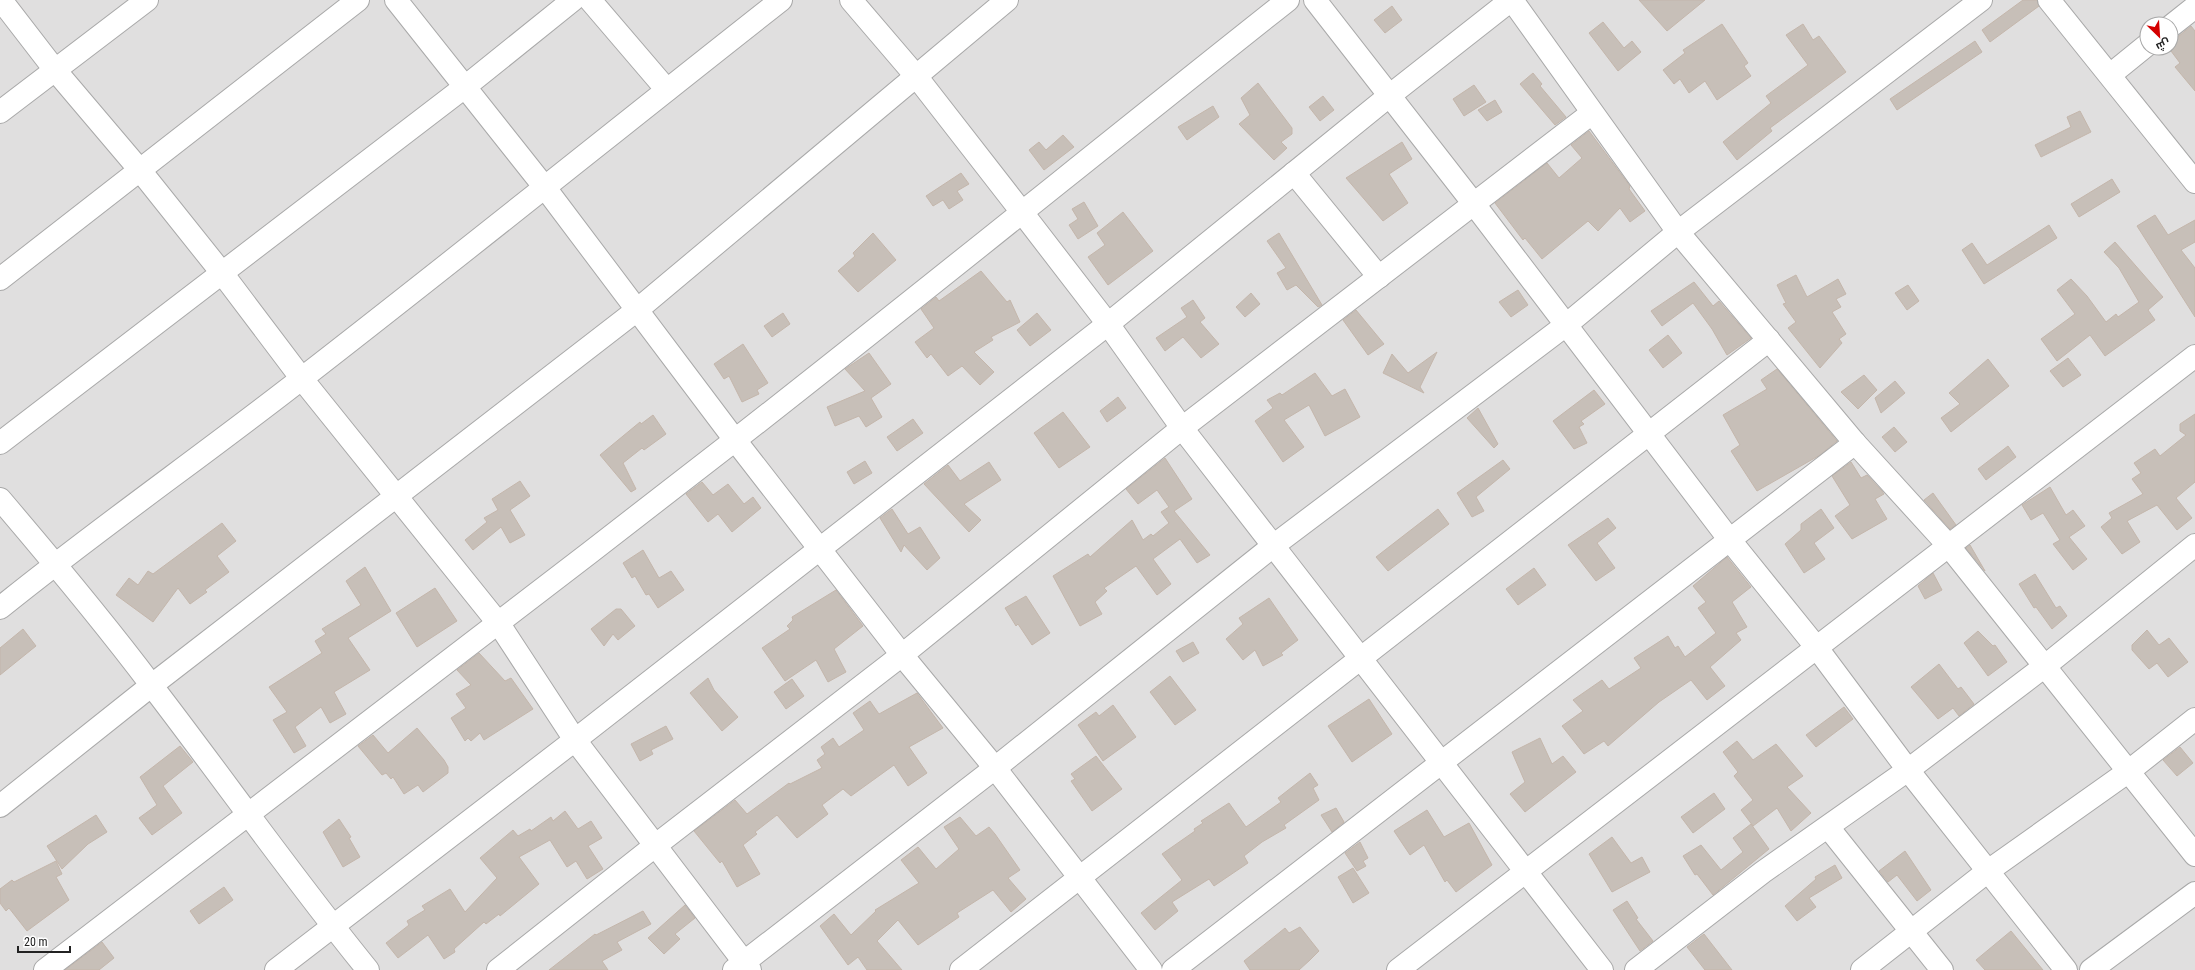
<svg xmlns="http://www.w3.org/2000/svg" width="2195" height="970" viewBox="0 0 2195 970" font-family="'Roboto Condensed',Cairo,sans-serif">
	<rect width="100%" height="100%" fill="#f2efe9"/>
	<!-- residential -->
	<path fill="#e0dfdf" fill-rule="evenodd" d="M0 0H2195V970H0ZM2147 24H2171V48H2147Z"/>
	<!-- building -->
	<g fill="#c7bfb8" stroke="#c4b6ab">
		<polygon points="1639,0 1705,0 1667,31"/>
		<polygon points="2023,0 2037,0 2039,6 1990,42 1982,30"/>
		<polygon points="1392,6 1402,20 1385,33 1374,20"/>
		<polygon points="1603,22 1624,48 1632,41 1641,52 1618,71 1589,33"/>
		<polygon points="1722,24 1748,63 1744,66 1751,76 1717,100 1705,81 1689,93 1680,79 1674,84 1663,70 1685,53 1683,50"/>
		<polygon points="1803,24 1813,40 1819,36 1846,72 1770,128 1772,131 1737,160 1723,142 1771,103 1766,96 1808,65 1786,35"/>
		<polygon points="2191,26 2195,31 2195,91 2175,67 2180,63 2171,51 2171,38 2179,36"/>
		<polygon points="1975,41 1982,52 1897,110 1890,99"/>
		<polygon points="1533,73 1542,84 1540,86 1566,117 1555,125 1520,84"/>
		<polygon points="1258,83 1292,128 1292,134 1281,142 1287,148 1274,160 1239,124 1250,115 1241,98"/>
		<polygon points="1474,85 1486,102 1464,116 1453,99"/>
		<polygon points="1323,96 1334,110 1320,121 1309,107"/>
		<polygon points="1495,100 1502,112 1487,121 1478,110"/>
		<polygon points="1213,106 1219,117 1187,140 1178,127"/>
		<polygon points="2080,111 2091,132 2041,157 2035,145 2071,127 2067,117"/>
		<polygon points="1589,131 1630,186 1629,189 1645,211 1630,222 1620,208 1598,231 1588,221 1542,259 1525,238 1523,240 1495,203 1547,163 1559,178 1582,158 1571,145"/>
		<polygon points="1063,135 1074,147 1044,170 1029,150 1039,142 1046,150"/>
		<polygon points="1402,142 1412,159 1389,174 1408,203 1383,221 1346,178"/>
		<polygon points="961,173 969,184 957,191 963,200 949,209 943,200 933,206 926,196"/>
		<polygon points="2112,179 2120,192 2079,217 2071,204"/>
		<polygon points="1084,202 1098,226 1078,239 1069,225 1078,219 1072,209"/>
		<polygon points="1123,212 1153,251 1108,285 1088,257 1105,245 1097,233"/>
		<polygon points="2155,215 2168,235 2195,220 2195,242 2181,250 2195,268 2195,317 2137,226"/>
		<polygon points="2049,225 2057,238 1984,284 1962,250 1972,243 1987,265"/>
		<polygon points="873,233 896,260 858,292 838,271 855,256 853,253"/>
		<polygon points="1279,233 1322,305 1318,307 1296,285 1287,290 1277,273 1286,268 1267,241"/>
		<polygon points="2115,242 2163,297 2148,310 2155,320 2105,356 2090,335 2057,361 2041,339 2075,314 2057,290 2071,279 2087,296 2106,322 2116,314 2118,317 2139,302 2119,268 2104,252"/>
		<polygon points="981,271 1007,302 1010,300 1020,322 991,337 993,340 974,352 994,372 980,385 962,366 948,376 931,354 927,358 915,342 934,328 921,309 936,297 939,301"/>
		<polygon points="1796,275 1807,297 1838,279 1846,294 1836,299 1841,307 1832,312 1846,334 1839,339 1842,343 1820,368 1788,328 1796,322 1783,304 1786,303 1777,285"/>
		<polygon points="1694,282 1713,306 1719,301 1751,338 1727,355 1712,329 1693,303 1662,326 1651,311"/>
		<polygon points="1908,285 1919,301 1907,310 1895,293"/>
		<polygon points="1518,290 1528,305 1511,317 1499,302"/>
		<polygon points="1251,293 1260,304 1245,317 1236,307"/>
		<polygon points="1193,300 1205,318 1200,322 1219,344 1201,358 1183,337 1165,351 1156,338 1187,317 1181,308"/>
		<polygon points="1356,310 1384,344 1368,355 1343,320"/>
		<polygon points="783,313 790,324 772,337 764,326"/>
		<polygon points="1037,313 1051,330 1030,346 1017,330"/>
		<polygon points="1668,335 1682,353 1663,368 1649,350"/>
		<polygon points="743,344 768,383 757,390 759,394 742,402 729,376 724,379 714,364"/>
		<polygon points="1437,352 1420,387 1424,393 1383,373 1392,354 1408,373"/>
		<polygon points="869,353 891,384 871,398 882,417 866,427 859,416 835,426 827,407 865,391 845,369"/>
		<polygon points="2068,358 2081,375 2063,387 2050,371"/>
		<polygon points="1988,359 2009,386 1951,432 1941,418 1960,404 1949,393"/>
		<polygon points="1777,369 1837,441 1820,455 1757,491 1731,451 1740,445 1723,415 1767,389 1761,380"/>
		<polygon points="1315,373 1332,396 1345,389 1360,417 1325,436 1309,405 1284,420 1304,447 1283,462 1255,421 1273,408 1267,400 1280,393 1282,395"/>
		<polygon points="1864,375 1877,390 1858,409 1841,392"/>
		<polygon points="1895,381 1905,393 1881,413 1875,398"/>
		<polygon points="1594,390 1605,404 1581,421 1584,424 1579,427 1587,443 1574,449 1553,421"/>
		<polygon points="1118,397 1126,408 1107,422 1100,411"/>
		<polygon points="1478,408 1498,444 1494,448 1467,418"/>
		<polygon points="1063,412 1090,447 1059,468 1034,433"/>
		<polygon points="2195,414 2195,482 2176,498 2192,518 2177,530 2157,505 2127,521 2140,542 2122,554 2101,527 2112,518 2109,513 2143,494 2132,479 2141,473 2134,463 2155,449 2160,456 2186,435 2180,431 2180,424"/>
		<polygon points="653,415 666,434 644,450 642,448 623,463 636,489 631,492 600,455 640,422 641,424"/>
		<polygon points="913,419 923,433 897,451 887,437"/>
		<polygon points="1894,427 1907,442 1895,452 1882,437"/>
		<polygon points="2008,446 2016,457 1986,480 1978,469"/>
		<polygon points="1165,458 1192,499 1174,511 1210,555 1197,563 1180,539 1153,559 1171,584 1157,595 1136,566 1104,588 1107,591 1095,602 1102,614 1080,626 1053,576 1088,554 1090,557 1132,520 1143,540 1151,534 1153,536 1169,523 1161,512 1169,507 1157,490 1138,504 1126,489"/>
		<polygon points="1503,460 1510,469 1476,497 1484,511 1472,517 1457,493"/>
		<polygon points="865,461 872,473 854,484 847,472"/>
		<polygon points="989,462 1001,480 964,504 981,520 969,532 924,484 948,465 960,481"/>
		<polygon points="1851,462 1861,478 1867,475 1882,491 1884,494 1875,499 1887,519 1852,539 1835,516 1850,505 1832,476"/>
		<polygon points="520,481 530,496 510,510 525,535 510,543 501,527 473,550 465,540 487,522 484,518 498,510 492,499"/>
		<polygon points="702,482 713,495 728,484 744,504 753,497 761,508 732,532 718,514 708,522 686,494"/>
		<polygon points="2050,487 2066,515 2073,510 2085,526 2069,537 2087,559 2073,570 2053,544 2060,540 2043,513 2031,520 2022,505"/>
		<polygon points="1933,493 1956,525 1950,529 1924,500"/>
		<polygon points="892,509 908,534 920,527 940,558 927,570 904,545 901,552 880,518"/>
		<polygon points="1438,509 1449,524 1388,571 1376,557"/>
		<polygon points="1821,509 1834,528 1814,543 1825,559 1804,573 1785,544 1801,530 1801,524"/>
		<polygon points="1608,518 1616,528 1597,543 1615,568 1596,581 1568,545"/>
		<polygon points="222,523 236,541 217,556 229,572 205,590 207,592 190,604 178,588 153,622 116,595 129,578 138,585 148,571 153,574"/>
		<polygon points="1970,545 1985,571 1966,548"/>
		<polygon points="643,550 659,578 671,571 684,590 658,608 649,594 646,595 635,576 632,578 623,563"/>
		<polygon points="1727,557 1751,587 1732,602 1747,627 1736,633 1741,640 1710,667 1725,686 1707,700 1691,680 1659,702 1608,746 1604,741 1584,754 1562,726 1583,711 1573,700 1602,680 1609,689 1641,668 1634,658 1668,636 1675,648 1678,646 1685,657 1716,633 1698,608 1706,602 1693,586"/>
		<polygon points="365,567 391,611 348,638 370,670 334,692 346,714 330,723 321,707 295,727 306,746 294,753 273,720 287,712 269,687 322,653 315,641 326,634 322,629 361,605 346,581"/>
		<polygon points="1534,568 1546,585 1518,605 1506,589"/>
		<polygon points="1933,573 1942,590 1925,599 1918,586"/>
		<polygon points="2035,574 2056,608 2060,606 2067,616 2052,629 2036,607 2034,608 2019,584"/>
		<polygon points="435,588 457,621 417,647 396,613"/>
		<polygon points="836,590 863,626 834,649 846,672 828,682 816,660 785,681 762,648 790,629 787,626 793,620 792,617"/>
		<polygon points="1026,596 1050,633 1032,645 1018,624 1016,626 1005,608"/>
		<polygon points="1269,598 1298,640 1281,653 1283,655 1263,666 1255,650 1243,660 1226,639 1243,624 1239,618"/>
		<polygon points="616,609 621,609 635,626 618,640 613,634 604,646 591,629"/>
		<polygon points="23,629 36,646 0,675 0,648"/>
		<polygon points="2147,630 2159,645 2169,638 2188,662 2168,677 2157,663 2149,669 2132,650 2132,645"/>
		<polygon points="1978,631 1993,646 1995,645 2007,662 1988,676 1964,643"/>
		<polygon points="1193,642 1199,653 1183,662 1176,651"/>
		<polygon points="479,653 505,681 511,678 533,709 484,740 480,733 471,741 468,738 465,741 451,718 466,708 456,694 471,685 457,670"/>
		<polygon points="1939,664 1958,689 1961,687 1974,704 1959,716 1953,708 1938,719 1911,687"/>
		<polygon points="1170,676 1196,710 1175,725 1150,692"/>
		<polygon points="708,678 714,690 738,717 722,731 690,693"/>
		<polygon points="792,679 804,696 786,709 774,692"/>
		<polygon points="917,693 943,728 909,747 927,773 908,786 894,765 851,796 843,789 822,805 828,814 797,838 777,815 755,832 757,834 743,845 760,874 737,887 722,861 720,863 694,831 735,800 747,814 789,783 790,784 822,768 817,760 825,754 821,747 833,738 839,747 864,730 853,713 870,701 879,714"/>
		<polygon points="1369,699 1392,734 1352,762 1328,726"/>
		<polygon points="1113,705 1136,737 1103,761 1078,725 1096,712 1099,716"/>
		<polygon points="1844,707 1853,719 1816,747 1806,735"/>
		<polygon points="666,726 673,739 651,750 653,754 640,761 631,744"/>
		<polygon points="417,728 444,760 448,767 448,773 423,792 418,785 404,794 393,777 391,779 386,773 382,775 358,746 373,735 388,753"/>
		<polygon points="1540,738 1552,764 1563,756 1576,772 1525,812 1510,794 1525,782 1512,752"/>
		<polygon points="1737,741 1753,760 1776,744 1803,776 1787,787 1811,813 1791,831 1777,808 1753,826 1741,810 1753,800 1734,776 1738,772 1723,752"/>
		<polygon points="180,746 193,762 163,786 182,813 152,835 139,818 157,805 140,777"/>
		<polygon points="2180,747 2193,763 2177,776 2163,760"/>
		<polygon points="1096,756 1122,789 1092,811 1071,781 1075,779 1071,774"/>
		<polygon points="1310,773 1318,785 1313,788 1319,800 1284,825 1286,828 1262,842 1244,856 1248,863 1214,886 1209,879 1172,902 1178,911 1155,930 1141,913 1182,880 1162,854 1195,831 1194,829 1203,823 1201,821 1229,803 1246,827 1281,802 1278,798"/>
		<polygon points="1714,793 1725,809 1693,833 1681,817"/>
		<polygon points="1336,808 1344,822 1332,832 1321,815"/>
		<polygon points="1427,810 1444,837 1469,823 1492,865 1456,892 1447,880 1445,882 1424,845 1410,855 1394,831"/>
		<polygon points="565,811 578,829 591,821 602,838 588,846 603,869 587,879 576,861 567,867 550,840 519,857 539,884 500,916 499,914 486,924 484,922 454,949 455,952 444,959 428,935 398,958 386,943 409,925 407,921 425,910 422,906 450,889 465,912 497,878 480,858 513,830 518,836 530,829 531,831 551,817 553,821"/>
		<polygon points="96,815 107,832 88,844 62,869 47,846"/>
		<polygon points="960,817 976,836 989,827 995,834 1020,870 1008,878 1026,899 1011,912 993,890 957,913 959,917 918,945 898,920 877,941 902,970 867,970 858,957 848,965 820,926 834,914 851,935 876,911 875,910 919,883 901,860 918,847 936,869 959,849 944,827"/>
		<polygon points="339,819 351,837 349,838 360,857 343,867 323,832"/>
		<polygon points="1751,824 1769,849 1713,895 1697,874 1695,875 1683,856 1701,845 1721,870 1743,852 1733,838"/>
		<polygon points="1612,837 1631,863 1642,857 1650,872 1612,892 1589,854"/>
		<polygon points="1360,842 1368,858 1363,861 1366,866 1357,871 1345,853"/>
		<polygon points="1905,851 1931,890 1917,901 1897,875 1888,882 1879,871"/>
		<polygon points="56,861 62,874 56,877 69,900 27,931 9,908 6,911 0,903 0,889 12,880 14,882"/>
		<polygon points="1835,865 1842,878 1809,898 1816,907 1797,921 1785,906 1816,879 1815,877"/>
		<polygon points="1353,868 1369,893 1353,903 1338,877"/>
		<polygon points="224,887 233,900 199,924 190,911"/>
		<polygon points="1627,901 1638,918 1636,919 1653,941 1640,951 1613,910"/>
		<polygon points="685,905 695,918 675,934 680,939 664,954 648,938"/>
		<polygon points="643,911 651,924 617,942 622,950 602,961 608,970 549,970 595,934 596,935"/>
		<polygon points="1300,927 1319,951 1310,960 1299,970 1250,970 1244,961 1285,928 1289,933"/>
		<polygon points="2011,931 2043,970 1985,970 1976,960"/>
		<polygon points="1704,934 1732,970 1705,970 1687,947"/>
		<polygon points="102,942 114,958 99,970 65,970"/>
	</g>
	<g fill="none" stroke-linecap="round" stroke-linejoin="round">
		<!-- minor casing -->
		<g stroke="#a9a9a9" stroke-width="24">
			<g id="minor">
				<polyline points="1,0 55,70 139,169 222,273 302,379 499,624 575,740 750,970"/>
				<polyline points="396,0 546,189 735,440 902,655 995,768 1151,970"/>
				<polyline points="590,0 667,90"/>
				<polyline points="851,0 916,76 1021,211 1108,324 1182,428 1602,970"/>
				<polyline points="1315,0 1474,204 1729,539 1817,648 1908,770 2066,970"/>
				<polyline points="1512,0 1678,232 1855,443 1948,545 2195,855"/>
				<polyline points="2049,0 2195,182"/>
				<polyline points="2171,26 2195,7"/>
				<polyline points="2110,75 2147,45"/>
				<polyline points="0,112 147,0"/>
				<polyline points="1294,173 1379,277"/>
				<polyline points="0,279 358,0"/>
				<polyline points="0,443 466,86 573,0"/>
				<path d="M0 499C52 560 104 622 152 686 225 781 293 878 368 970"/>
				<path d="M0 608C99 528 204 455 305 376 465 252 622 125 781 0"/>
				<polyline points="0,806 152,685 637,310 1007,0"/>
				<polyline points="1828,827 1942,970"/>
				<path d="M45 970C273 794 503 621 730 444 917 298 1101 148 1288 0"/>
				<polyline points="276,970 575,740 1108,324 1389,96 1511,0"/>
				<polyline points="498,970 656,845 902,655 1182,428 1592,113"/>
				<polyline points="734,970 995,768 1273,546 1566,325 1678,232 1981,0"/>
				<polyline points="961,970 1769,340"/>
				<polyline points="1173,970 1855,443"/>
				<polyline points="1398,970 2195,356"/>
				<polyline points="1636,970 1763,872 1908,770 2045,666 2195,545"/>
				<polyline points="1862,970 1988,871 2129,771 2195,719"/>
				<polyline points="2091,970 2195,893"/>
			</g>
		</g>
		<!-- minor -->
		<use href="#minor" stroke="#fff" stroke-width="22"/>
	</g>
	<!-- north arrow -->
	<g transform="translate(2159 36) rotate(155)"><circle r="19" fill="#ffffff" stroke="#a7a7a7"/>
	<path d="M0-3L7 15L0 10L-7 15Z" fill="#d40000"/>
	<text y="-6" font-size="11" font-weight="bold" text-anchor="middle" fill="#222222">ش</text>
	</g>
	<!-- scale -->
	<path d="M18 946v6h52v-6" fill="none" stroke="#222222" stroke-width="2"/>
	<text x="24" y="946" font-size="12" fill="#222222" stroke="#ffffff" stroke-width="3" paint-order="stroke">20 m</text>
</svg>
